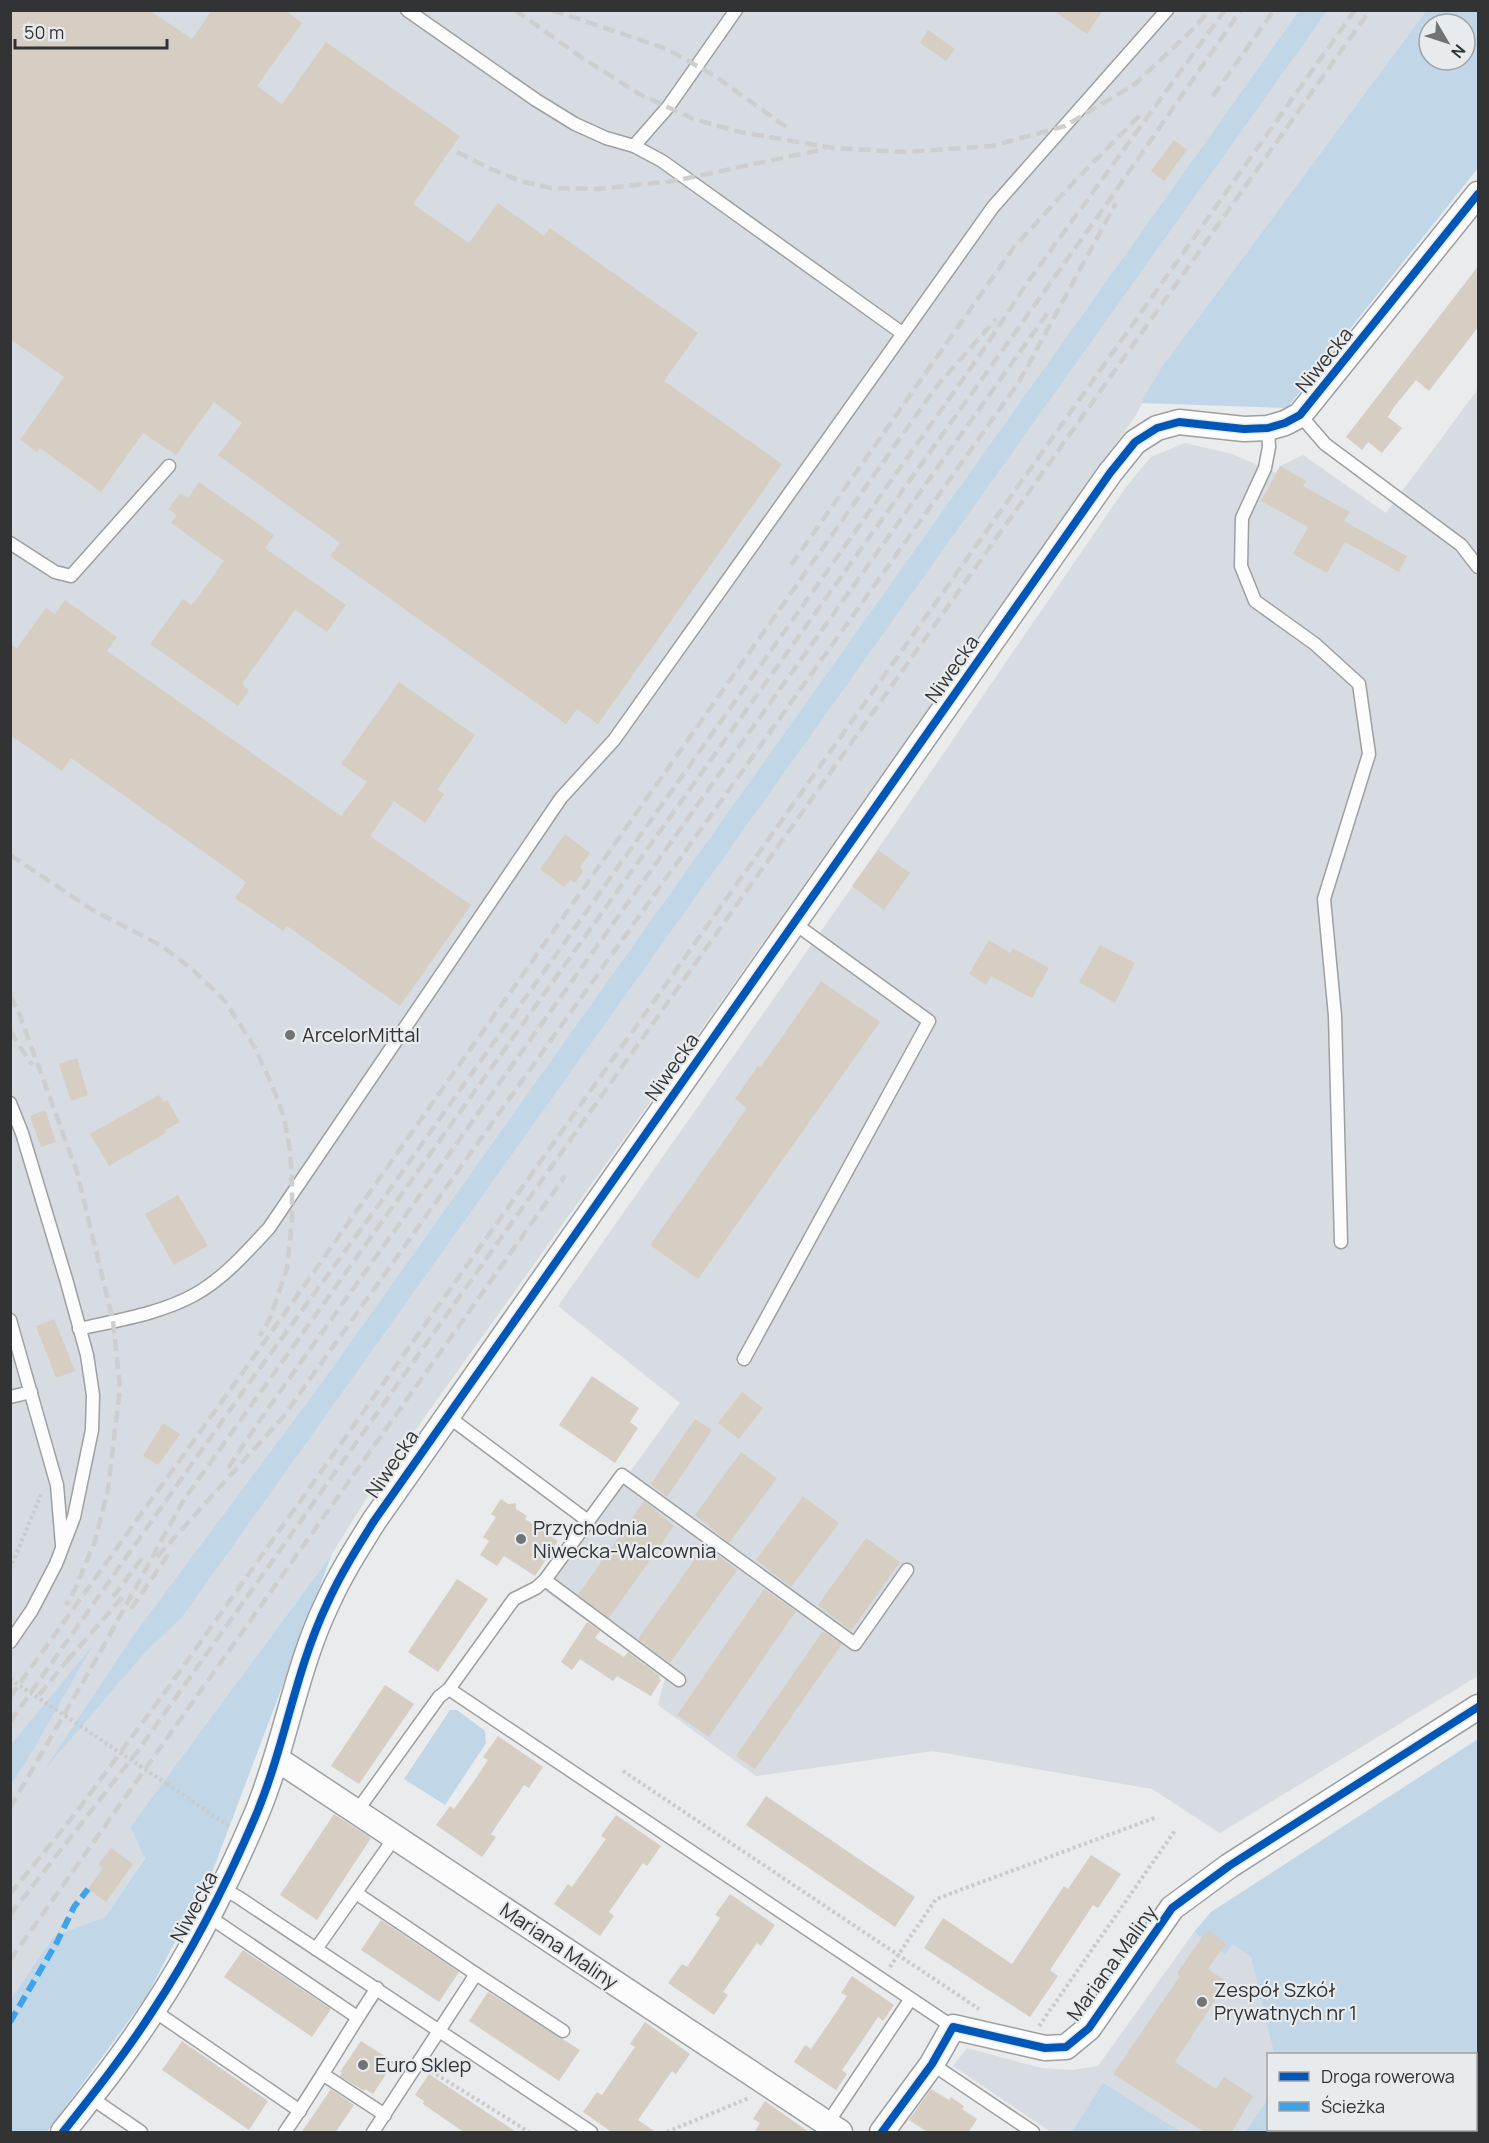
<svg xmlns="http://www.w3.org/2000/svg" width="1489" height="2143" viewBox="0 0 1489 2143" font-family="Manrope,sans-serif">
	<rect width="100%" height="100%" fill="#e9ebed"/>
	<!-- built -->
	<g fill="#d6dce1">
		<polygon points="1299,10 1296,17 1308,36 1327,11 1426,11 1161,368 1136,415 633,1126 366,1499 332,1554 130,1827 145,1857 105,1917 54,1936 11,1999 11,11"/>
		<polygon points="1478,389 1478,1676 1220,1833 1152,1789 933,1751 756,1776 658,1705 665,1678 544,1590 680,1403 558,1306 845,897 1126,487 1151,457 1185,443 1232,454 1276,473 1280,466 1303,455 1386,513"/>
		<polygon points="1194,1932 1225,1954 1233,1943 1251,1957 1274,2054 1268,2054 1268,2099 1245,2132 1051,2132 953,2066 967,2048 1041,2068 1072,2070 1098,2066"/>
	</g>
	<!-- green -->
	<g fill="#c1d6e7" fill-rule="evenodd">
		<polygon points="1299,11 1327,11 182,1617 146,1651 45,1769 130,1640 316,1391"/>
		<path d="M1426 11H1478V168L1287 408 1141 403 1161 368ZM1429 24H1465V60H1429Z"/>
		<polygon points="332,1554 213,1870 146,1997 47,2132 11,2132 11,1999 54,1936 105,1917 145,1858 130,1827"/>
		<polygon points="93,1645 26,1762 11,1784 11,1745"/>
		<polygon points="450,1710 457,1710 485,1731 486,1743 445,1805 404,1779"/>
		<polygon points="1478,1739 1478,2132 1245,2132 1268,2099 1268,2130 1476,2130 1476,2054 1274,2054 1251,1957 1233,1944 1225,1954 1194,1932 1211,1912"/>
		<polygon points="1103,2083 1181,2132 1072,2132"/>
	</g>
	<!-- building -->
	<g fill="#d6cec3">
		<polygon points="10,10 149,10 192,39 212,10 285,10 302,23 257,86 282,104 326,42 460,136 413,204 469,243 498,203 544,236 550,228 698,333 664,381 782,464 598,724 577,709 566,724 330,556 340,543 218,455 242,423 214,402 176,455 143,433 101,492 40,448 37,452 20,440 64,377 10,339"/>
		<polygon points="1053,10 1103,10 1087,34"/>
		<polygon points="928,30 955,49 946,61 920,43"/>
		<polygon points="1174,140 1187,150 1164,181 1151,171"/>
		<polygon points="1479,265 1479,326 1429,391 1416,380 1394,407 1388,417 1402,428 1382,453 1368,442 1362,450 1346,437"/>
		<polygon points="1280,466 1306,481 1303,486 1350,512 1344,521 1407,556 1399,572 1345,542 1327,573 1293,554 1308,527 1261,501"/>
		<polygon points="199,482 274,535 265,548 346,605 327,632 295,610 242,684 249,690 238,706 150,644 183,599 192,605 224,561 171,523 177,515 168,509 180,493 188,498"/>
		<polygon points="65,600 117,637 107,651 341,816 367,782 341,764 399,682 475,735 437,790 444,794 425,823 394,801 370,836 471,905 400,1006 287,926 283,931 235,898 246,882 71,758 62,771 10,735 10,644 17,648 46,608 55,614"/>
		<polygon points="565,834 590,853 580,867 583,871 575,883 570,880 564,887 540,869"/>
		<polygon points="878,850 910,873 884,910 852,886"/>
		<polygon points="989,940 1010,953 1013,948 1049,968 1032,998 991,976 986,985 969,974"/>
		<polygon points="1100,945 1135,963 1115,1003 1079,982"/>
		<polygon points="821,981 880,1022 698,1279 650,1245 747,1108 735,1099 758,1066 761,1067"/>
		<polygon points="77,1058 88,1095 71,1101 59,1064"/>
		<polygon points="159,1095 164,1102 167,1100 180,1122 165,1130 166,1133 109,1166 90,1134"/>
		<polygon points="45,1110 56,1142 41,1147 30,1116"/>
		<polygon points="178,1195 208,1246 174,1265 145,1214"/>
		<polygon points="54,1319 75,1371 56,1378 36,1326"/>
		<polygon points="592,1376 639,1408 630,1422 638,1428 615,1463 559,1425"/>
		<polygon points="742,1392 763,1408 739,1439 718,1423"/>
		<polygon points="695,1419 712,1430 667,1497 651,1484"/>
		<polygon points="163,1423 180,1434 158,1465 143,1456"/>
		<polygon points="741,1452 777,1478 729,1543 695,1515"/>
		<polygon points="803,1496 839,1523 791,1587 756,1560"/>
		<polygon points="501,1499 508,1504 516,1503 516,1509 527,1516 525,1519 558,1541 535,1576 504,1556 497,1566 480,1555 489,1541 483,1537 496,1517 491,1514"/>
		<polygon points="644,1501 674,1526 609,1618 578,1595"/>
		<polygon points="866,1538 900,1562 851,1631 818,1605"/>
		<polygon points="705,1545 737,1570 670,1663 638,1639"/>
		<polygon points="457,1579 488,1599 438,1672 408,1652"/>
		<polygon points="764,1589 796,1611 709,1737 677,1715"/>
		<polygon points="587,1622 600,1631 595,1638 624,1657 628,1652 660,1676 659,1679 661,1680 651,1696 617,1676 613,1681 580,1659 572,1670 561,1662"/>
		<polygon points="823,1631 842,1644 755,1769 736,1756"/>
		<polygon points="385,1685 414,1704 359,1784 331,1766"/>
		<polygon points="498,1736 543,1767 529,1788 524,1785 491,1834 496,1837 482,1857 436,1825 450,1806 454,1809 472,1784 488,1760 483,1757"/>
		<polygon points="766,1796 915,1897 895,1927 746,1825"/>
		<polygon points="334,1814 371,1838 317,1920 280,1895"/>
		<polygon points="616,1815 661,1846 647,1866 643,1863 609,1912 614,1916 600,1936 554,1904 568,1884 572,1887 606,1839 601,1836"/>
		<polygon points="111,1848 133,1864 106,1902 88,1889 103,1868 98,1865"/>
		<polygon points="1091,1855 1121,1874 1098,1908 1093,1905 1050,1970 1058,1976 1030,2017 924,1948 943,1918 1012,1964 1064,1886 1068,1889"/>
		<polygon points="730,1894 775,1925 761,1946 757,1943 723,1992 728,1995 714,2015 668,1983 682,1964 687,1967 704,1942 720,1918 715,1915"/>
		<polygon points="381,1920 459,1972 439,2002 361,1950"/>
		<polygon points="1207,1930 1226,1943 1208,1969 1227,1982 1175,2062 1216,2089 1224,2077 1253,2096 1231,2133 1206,2133 1113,2074 1180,1976 1177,1973"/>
		<polygon points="243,1950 331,2009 312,2037 224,1977"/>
		<polygon points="852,1976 894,2005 883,2021 878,2017 860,2044 842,2070 847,2074 836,2090 794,2062 805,2045 811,2049 829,2023 847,1996 841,1993"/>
		<polygon points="488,1992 580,2050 559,2081 469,2021"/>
		<polygon points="645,2022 690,2054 676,2074 672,2071 638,2120 657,2133 613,2133 583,2112 597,2092 602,2095 619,2070 635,2047 630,2044"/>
		<polygon points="182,2041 268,2101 249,2130 162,2070"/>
		<polygon points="361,2041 394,2062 373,2094 365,2089 364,2091 340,2076 342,2073 340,2072"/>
		<polygon points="429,2074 518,2133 465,2133 423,2104 424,2101 415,2095"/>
		<polygon points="331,2089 354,2105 335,2133 301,2133"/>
		<polygon points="931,2089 949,2100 951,2097 964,2106 962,2109 977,2119 968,2133 929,2133 909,2120"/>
		<polygon points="765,2101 810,2133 754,2133 760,2123 753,2119"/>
	</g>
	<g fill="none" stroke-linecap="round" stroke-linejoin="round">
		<!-- lane casing -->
		<g stroke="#9e9fa1" stroke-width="15">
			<g id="lane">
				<polyline points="407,10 536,100 575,124 606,138 634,146 662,161 902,333"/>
				<polyline points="634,146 668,107 736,10"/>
				<polyline points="1300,415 1325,444 1461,545 1478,567"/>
				<polyline points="1268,428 1269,447 1265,468 1242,518 1241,566 1255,601 1315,644 1359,684 1369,754 1324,899 1335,1016 1341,1242"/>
				<polyline points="10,543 55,572 71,576 169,466"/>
				<polyline points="10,1103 22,1133 66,1279 87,1355 93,1395 92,1430 74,1517 56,1564 32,1610 10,1642"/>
				<polyline points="10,1320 57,1485 62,1545"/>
				<path d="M79 1329C118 1320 159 1314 194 1295 223 1279 247 1252 269 1228L561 798 614 740 993 207 1167 10"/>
				<polyline points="744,1359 929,1021 794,923"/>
				<polyline points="10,1397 31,1392"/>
				<polyline points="446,1415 588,1521"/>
				<polyline points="545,1580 679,1680"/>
				<polyline points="449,1689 953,2027"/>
				<polyline points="357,1811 439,1697 449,1689 514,1599 536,1588 545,1580 622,1475 855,1644 907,1570"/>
				<polyline points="223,1889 238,1897 591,2132"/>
				<polyline points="356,1893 476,1974 373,2132"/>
				<polyline points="208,1916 357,2017"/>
				<polyline points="316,1949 395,1837"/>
				<polyline points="476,1974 563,2031"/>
				<polyline points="153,2010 300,2111"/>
				<polyline points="932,2064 1033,2132"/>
				<polyline points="324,2075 385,2115"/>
				<polyline points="90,2097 141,2132"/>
				<polyline points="827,2124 910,2000"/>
				<path d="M285 2132C317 2086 345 2036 377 1988"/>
			</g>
		</g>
		<!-- street casing -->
		<g stroke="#9e9fa1" stroke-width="27">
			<g id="street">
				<polyline points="277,1759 840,2132"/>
				<path d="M63 2132C94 2093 125 2054 152 2012 193 1950 227 1883 256 1815 285 1746 295 1671 327 1604 340 1575 357 1548 374 1521L1110 473 1135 442 1157 428 1179 422 1244 429 1268 428 1285 423 1300 415 1478 194"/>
				<polyline points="882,2132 932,2064 953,2027 1045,2048 1066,2047 1089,2028 1172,1908 1229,1866 1478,1707"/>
			</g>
		</g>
		<!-- path -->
		<g stroke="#cacbcc" stroke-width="4" stroke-dasharray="3 3" stroke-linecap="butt">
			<polyline points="10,1569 42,1492"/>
			<polyline points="623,1771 979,2009"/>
			<polyline points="167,1784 229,1826"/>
			<polyline points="890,1967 936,1899 1157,1817"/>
			<polyline points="1039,2026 1176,1829"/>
			<polyline points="431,2071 529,2132"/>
			<polyline points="667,2132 749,2098"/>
		</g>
		<!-- lane -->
		<use href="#lane" stroke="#fcfcfc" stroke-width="12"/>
		<!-- street -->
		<use href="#street" stroke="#fcfcfc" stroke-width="24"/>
		<!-- rail -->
		<g stroke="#cececf" stroke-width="4.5" stroke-dasharray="12 6" stroke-linecap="butt">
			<polyline points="515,10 578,55 639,94 694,119 740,132 833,148 905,152 992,146 1065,126 1135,84 1193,29 1210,10"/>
			<polyline points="552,10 667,49 715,76 786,127"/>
			<polyline points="1213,96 1274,10"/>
			<polyline points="457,152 489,168 520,181 551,188 596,189 674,181 825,149"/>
			<polyline points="791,565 1014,247 1073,183 1143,112"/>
			<polyline points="10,855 91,909 162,946 193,970 225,1001 255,1048 272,1085 284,1117 290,1151 292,1183 292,1221 287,1268 271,1316 260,1336"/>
			<polyline points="10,996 19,1013 77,1172 113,1321 120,1388 108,1489 95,1541 75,1589 66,1605"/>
			<polyline points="10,1031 32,1065"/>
			<polyline points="228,1468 269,1407 1049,311"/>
			<polyline points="157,1557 283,1417 1019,382 1116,203"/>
			<polyline points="113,1597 145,1554"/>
			<polyline points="131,1609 170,1552"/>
			<polyline points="67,1661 126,1593"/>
			<polyline points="39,1695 71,1656"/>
			<polyline points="10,1697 263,1344 936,387 996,319"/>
			<polyline points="10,1722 244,1390 383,1199 980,355 1027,283 1225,10"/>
			<polyline points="10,1808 102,1649 183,1501 1108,202 1241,10"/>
			<polyline points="10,1894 75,1814 168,1688 1355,10"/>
			<polyline points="10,1915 140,1748 1370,10"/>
			<polyline points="10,1960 565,1176"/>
		</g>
		<!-- path-bridge -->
		<polyline stroke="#cacbcc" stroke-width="4" stroke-dasharray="3 3" stroke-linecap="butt" points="10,1679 167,1784"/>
		<!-- quiet -->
		<polyline stroke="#3ea3eb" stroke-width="6" stroke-dasharray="12 6" stroke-linecap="butt" points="10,2022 57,1942 74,1907 88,1889"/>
		<!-- cycleway casing -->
		<g stroke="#e8ebee" stroke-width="11">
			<g id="cycleway">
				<path d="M63 2132C94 2093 125 2054 152 2012 193 1950 227 1883 256 1815 285 1746 295 1671 327 1604 340 1575 357 1548 374 1521L1110 473 1135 442 1157 428 1179 422 1244 429 1268 428 1285 423 1300 415 1478 194"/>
				<polyline points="882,2132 932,2064 953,2027 1045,2048 1066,2047 1089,2028 1172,1908 1229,1866 1478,1707"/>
			</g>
		</g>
		<!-- cycleway -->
		<use href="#cycleway" stroke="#0057b8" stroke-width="8"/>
	</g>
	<!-- markers -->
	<g fill="#727375" stroke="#e8ebee" stroke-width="2">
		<circle cx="290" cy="1035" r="6"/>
		<circle cx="521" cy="1539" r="6"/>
		<circle cx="1202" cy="2002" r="6"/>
		<circle cx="363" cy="2065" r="6"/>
	</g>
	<g text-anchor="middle" stroke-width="4.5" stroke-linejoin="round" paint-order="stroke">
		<!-- street labels -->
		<g font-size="20" fill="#323334" stroke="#e8ebee">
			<text transform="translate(1324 360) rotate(-51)" y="7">Niwecka</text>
			<text transform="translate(952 669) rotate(-55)" y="7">Niwecka</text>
			<text transform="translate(672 1067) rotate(-55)" y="7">Niwecka</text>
			<text transform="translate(392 1464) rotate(-56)" y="7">Niwecka</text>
			<text transform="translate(194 1907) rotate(-62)" y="7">Niwecka</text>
			<text transform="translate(559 1946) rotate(34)" y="7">Mariana Maliny</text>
			<text transform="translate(1112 1963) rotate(-54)" y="7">Mariana Maliny</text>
		</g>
		<!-- poi labels -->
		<g font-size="20" fill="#323334" stroke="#e8ebee" text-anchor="start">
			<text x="302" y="1042">ArcelorMittal</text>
			<text x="533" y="1535">Przychodnia<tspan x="533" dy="23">Niwecka-Walcownia</tspan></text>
			<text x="1214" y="1997">Zespół Szkół<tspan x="1214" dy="23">Prywatnych nr 1</tspan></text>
			<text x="375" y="2072">Euro Sklep</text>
		</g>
	</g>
	<!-- border -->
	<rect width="1489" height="2143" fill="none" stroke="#323334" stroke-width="24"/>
	<!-- legend -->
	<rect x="1267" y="2053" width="210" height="78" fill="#e8ebee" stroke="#9fa1a4" stroke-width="1.5"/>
	<rect x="1279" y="2072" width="30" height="9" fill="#0057b8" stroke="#9fa1a4" stroke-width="1.5"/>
	<text x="1321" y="2083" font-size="18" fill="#323334">Droga rowerowa</text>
	<rect x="1279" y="2102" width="30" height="9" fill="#3ea3eb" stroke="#9fa1a4" stroke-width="1.5"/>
	<text x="1321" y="2113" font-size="18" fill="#323334">Ścieżka</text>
	<!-- north arrow -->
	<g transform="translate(1447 42) rotate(129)"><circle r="28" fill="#e8ebee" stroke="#9fa1a4" stroke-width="1.5"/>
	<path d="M0-4.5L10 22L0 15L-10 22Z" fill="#727375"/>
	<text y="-9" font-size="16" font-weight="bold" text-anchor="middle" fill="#323334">N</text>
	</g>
	<!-- scale -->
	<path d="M15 39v9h152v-9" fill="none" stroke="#323334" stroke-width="3"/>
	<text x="24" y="39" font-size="18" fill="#323334" stroke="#e8ebee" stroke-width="4.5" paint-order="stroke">50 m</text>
</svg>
